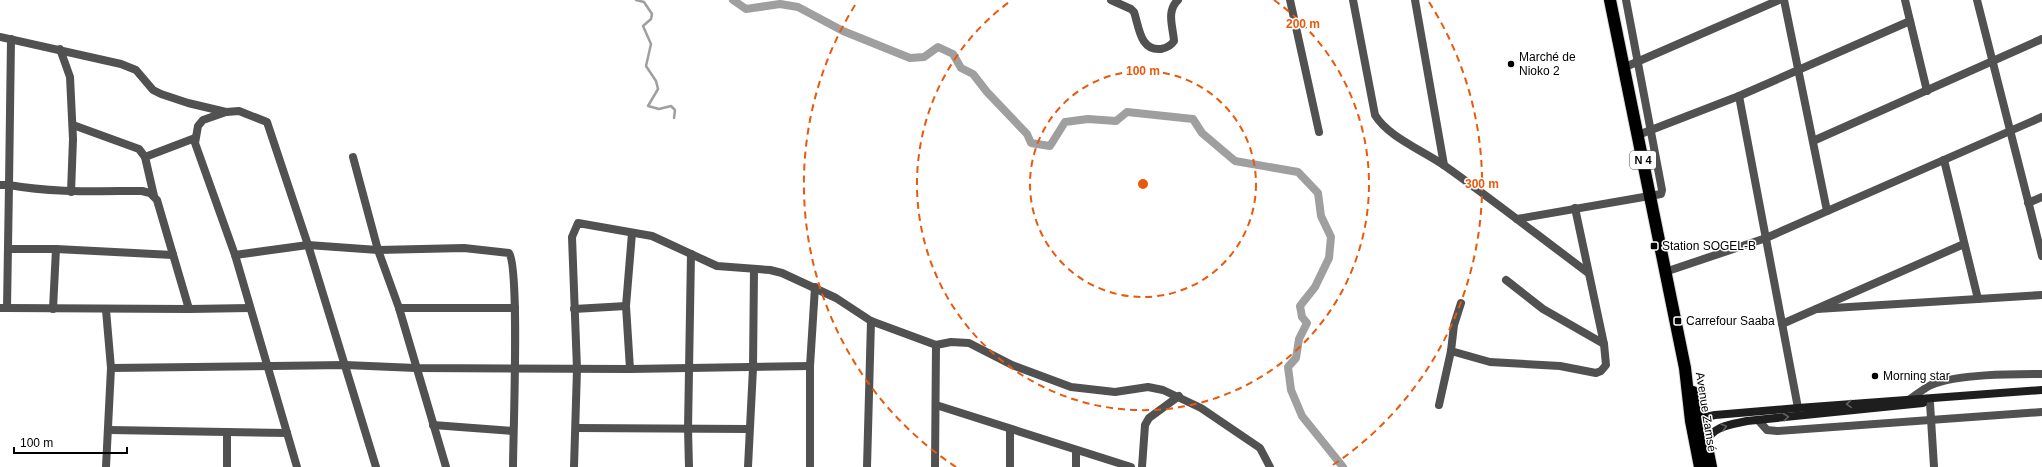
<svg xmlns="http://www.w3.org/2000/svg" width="2042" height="467" viewBox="0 0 2042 467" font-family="Arial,sans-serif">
	<rect width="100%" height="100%" fill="#fff"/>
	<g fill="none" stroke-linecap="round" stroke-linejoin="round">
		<!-- stream -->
		<polyline stroke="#9f9f9f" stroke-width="2.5" points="636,0 644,2 652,14 651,19 643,26 651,44 646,66 656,81 658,89 648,106 659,109 671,106 675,110 674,118"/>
		<!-- canal -->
		<polyline stroke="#9f9f9f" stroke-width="8" points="733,0 746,9 780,4 798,7 843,31 910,58 924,57 938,47 953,54 961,68 973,74 987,92 1027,134 1031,143 1050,146 1065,122 1088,119 1116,121 1127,112 1193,119 1202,133 1235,161 1298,172 1318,193 1321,216 1331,237 1329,258 1315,287 1300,306 1302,317 1307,323 1299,339 1296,358 1288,367 1291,390 1302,416 1343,467"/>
		<!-- highway casing -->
		<g stroke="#dbdbdb" stroke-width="14">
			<g id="highway">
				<polyline points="1610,0 1685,368 1691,421 1700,467"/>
				<polyline points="1693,392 1701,417 1711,467"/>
			</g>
		</g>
		<!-- street -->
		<g stroke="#515151" stroke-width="8">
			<path d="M1111 0 1131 9 1134 12C1139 27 1140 51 1161 49 1166 48 1171 46 1174 41 1173 27 1166 11 1178 0"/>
			<polyline points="1290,0 1319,132"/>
			<path d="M1353 0 1375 115C1388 137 1424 151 1445 166 1493 200 1540 237 1587 272"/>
			<polyline points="1415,0 1444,165"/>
			<polyline points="1784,0 1827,211"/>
			<polyline points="1905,0 1927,91"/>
			<polyline points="1977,0 2042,256"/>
			<polyline points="0,37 121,64 136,70 153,90 161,94 188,103 226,112"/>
			<path d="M11 39 9 185C53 193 98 191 142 191L150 193 157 200 189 309 250 308"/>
			<polyline points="60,49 70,77 73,139 71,192"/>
			<polyline points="1623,68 1779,0"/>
			<polyline points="1739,96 1798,408"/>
			<polyline points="73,125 139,149 145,157 154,196"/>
			<polyline points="1638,135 1739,96 1910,21"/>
			<polyline points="1813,141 2042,39"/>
			<polyline points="145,157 195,138"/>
			<polyline points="353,157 378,250 399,308 446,467"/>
			<polyline points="1944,160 1978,299"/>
			<polyline points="0,185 9,185 7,308 0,308"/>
			<polyline points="2028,203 2042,197"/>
			<polyline points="1575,208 1604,344"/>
			<polyline points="1517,219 1661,194 1662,190 1626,0"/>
			<polyline points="8,249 56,249 173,255"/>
			<path d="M235 255 308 245 378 250 464 248 509 253C520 268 513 437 513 467"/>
			<polyline points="1665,272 1766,238 2042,117"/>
			<polyline points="1461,303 1454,325 1451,351 1490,362 1560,366 1596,373 1601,371 1606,365 1604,344 1543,309 1506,280"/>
			<polyline points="7,308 189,309"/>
			<polyline points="399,308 515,308"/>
			<polyline points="53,309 56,249"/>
			<polyline points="574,309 626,306"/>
			<polyline points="1817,309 2042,295"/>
			<polyline points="1782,324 1964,244"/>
			<polyline points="111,368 345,365 416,368 630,369 810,366"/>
			<polyline points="630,369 626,306 632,233"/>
			<path d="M1910 399C1916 395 1923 389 1931 385 1957 374 2012 374 2042 374"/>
			<polyline points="1930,403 1934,467"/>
			<polyline points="936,405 1131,467"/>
			<polyline points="1439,405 1451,351"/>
			<polyline points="1758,420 1767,430 1777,431 2042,412"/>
			<polyline points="433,425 513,431"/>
			<polyline points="576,428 749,429"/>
			<polyline points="109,430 287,433"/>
			<polyline points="106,467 111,368 106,310"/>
			<polyline points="227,467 227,432"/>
			<polyline points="297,467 235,255 195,143 198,126 203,120 226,112 239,111 267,122 308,245 376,467"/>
			<polyline points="574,467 577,369 572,237 578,223 652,236 717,266 770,270 782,273 836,298 871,321 936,345 951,342 969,343 1012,365 1071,387 1115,392 1148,387 1163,390 1201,408 1260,448 1270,467"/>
			<polyline points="689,467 688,429 691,254"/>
			<polyline points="748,467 753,368 754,270"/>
			<polyline points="810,467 810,366 815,287"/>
			<polyline points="867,467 871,321"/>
			<polyline points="935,467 936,345"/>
			<polyline points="1010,467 1010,429"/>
			<polyline points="1076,467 1076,450"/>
			<polyline points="1142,467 1145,425 1149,418 1179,396"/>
		</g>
		<!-- secondary -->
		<g stroke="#1e1e1e" stroke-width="8">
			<polyline points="1696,419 1715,415 1798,408 2042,390"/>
			<path d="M1706 441C1716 425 1730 425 1747 421L1923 403"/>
		</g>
		<!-- highway -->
		<use href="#highway" stroke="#000" stroke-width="12"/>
	</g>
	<!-- one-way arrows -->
	<defs><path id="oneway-chevron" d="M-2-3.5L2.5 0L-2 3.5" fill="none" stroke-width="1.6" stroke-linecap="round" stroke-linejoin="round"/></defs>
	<g stroke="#626262">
		<use href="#oneway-chevron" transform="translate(1849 404) rotate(176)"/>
		<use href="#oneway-chevron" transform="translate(1786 417) rotate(-6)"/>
		<use href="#oneway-chevron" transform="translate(1724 427) rotate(-15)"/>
	</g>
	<!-- distance rings -->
	<g fill="none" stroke="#e8590c" stroke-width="2" stroke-dasharray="7 5">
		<circle cx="1143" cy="184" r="113"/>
		<path d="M1274 0A226 226 0 1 1 1012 0"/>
		<path d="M956 467A339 339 0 0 1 857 2M1429 2A339 339 0 0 1 1330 467"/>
	</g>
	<!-- markers -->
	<g fill="#000" stroke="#fff" stroke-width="1.5">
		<circle cx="1511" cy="64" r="4"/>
		<rect x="1650" y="242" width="8" height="8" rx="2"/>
		<rect x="1674" y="317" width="8" height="8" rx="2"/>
		<circle cx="1875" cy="376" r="4"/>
	</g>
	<g text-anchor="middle" stroke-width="3" stroke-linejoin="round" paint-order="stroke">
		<!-- shield labels -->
		<rect fill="#fff" stroke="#4c4c4c" stroke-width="1" x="1630" y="151" width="26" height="18" rx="3"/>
		<g font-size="11" font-weight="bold" fill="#000">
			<text x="1643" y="164">N 4</text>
		</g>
		<!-- poi labels -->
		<g font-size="12" fill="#000" stroke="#fff" text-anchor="start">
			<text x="1519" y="61">Marché de<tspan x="1519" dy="14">Nioko 2</tspan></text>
			<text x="1662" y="250">Station SOGEL-B</text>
			<text x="1686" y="325">Carrefour Saaba</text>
			<text x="1883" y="380">Morning star</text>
		</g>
		<!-- street labels -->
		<g font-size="12" fill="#000" stroke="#fff">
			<text transform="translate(1706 412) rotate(81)" y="4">Avenue Zamsé</text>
		</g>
	</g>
	<circle cx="1143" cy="184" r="6" fill="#e8590c" stroke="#fff" stroke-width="2"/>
	<g font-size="12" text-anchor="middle" font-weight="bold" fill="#e8590c" stroke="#fff" stroke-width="3" stroke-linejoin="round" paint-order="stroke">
		<text x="1303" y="28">200 m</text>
		<text x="1143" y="75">100 m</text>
		<text x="1482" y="188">300 m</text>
	</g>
	<!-- scale -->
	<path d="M14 447v6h113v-6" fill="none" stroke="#000000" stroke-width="2"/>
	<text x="20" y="447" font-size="12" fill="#000000" stroke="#ffffff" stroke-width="3" paint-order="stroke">100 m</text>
</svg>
